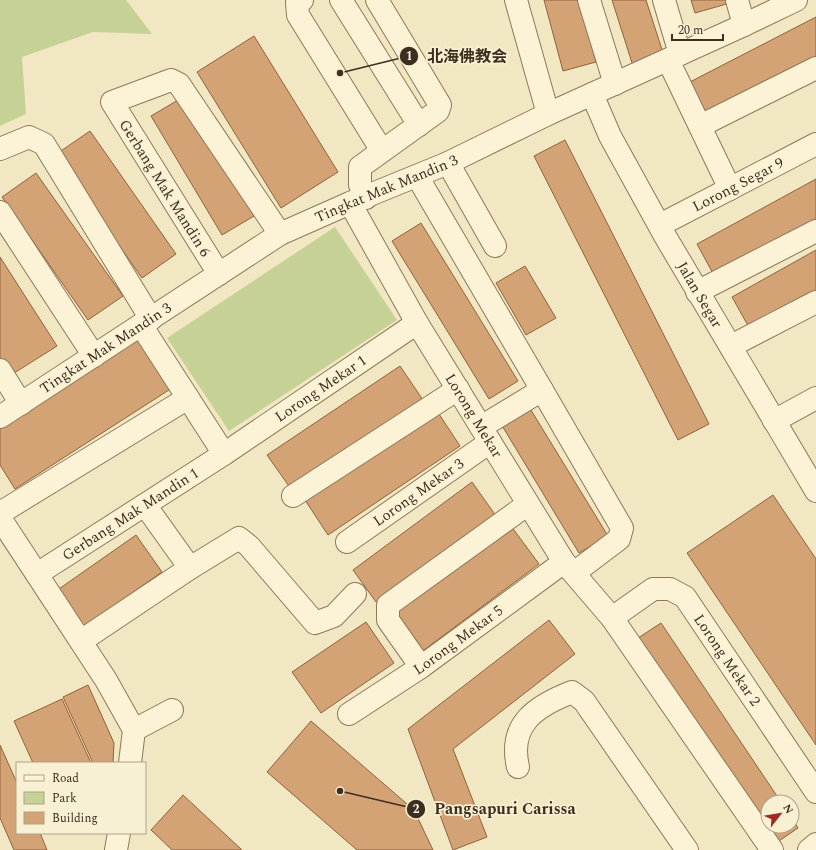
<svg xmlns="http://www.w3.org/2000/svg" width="816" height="850" viewBox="0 0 816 850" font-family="Spectral,'Noto Sans SC',serif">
	<rect width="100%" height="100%" fill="#f2e7c3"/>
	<!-- green -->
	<g fill="#c6d195">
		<polygon points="0,0 126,0 152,34 93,32 22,57 26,114 0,126"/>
		<polygon points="335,227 397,320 229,431 167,338"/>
	</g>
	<!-- building -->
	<g fill="#d3a275" stroke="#8f623b">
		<polygon points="544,0 580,0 596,62 563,71"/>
		<polygon points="612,0 646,0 664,56 633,66"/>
		<polygon points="691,0 729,0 730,3 695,13"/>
		<polygon points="816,17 816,68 706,124 686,84"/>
		<polygon points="254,36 338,172 281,208 197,72"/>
		<polygon points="183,97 254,216 222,235 151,116"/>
		<polygon points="90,131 176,254 142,278 55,155"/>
		<polygon points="565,140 709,424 678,440 534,156"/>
		<polygon points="36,173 123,296 88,320 2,197"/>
		<polygon points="816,179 816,224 716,279 697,244"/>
		<polygon points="421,223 518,381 489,399 392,241"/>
		<polygon points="816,250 816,296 751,331 732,297"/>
		<polygon points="0,257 57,346 11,375 0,358"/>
		<polygon points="525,266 556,318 526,335 496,283"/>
		<polygon points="139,337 172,388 15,489 0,465 0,426"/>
		<polygon points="400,366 423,400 291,489 267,455"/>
		<polygon points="526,402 608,536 579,553 498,419"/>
		<polygon points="437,411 460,446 328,535 305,500"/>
		<polygon points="472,482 496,516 376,602 353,570"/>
		<polygon points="773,495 816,559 816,745 687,553"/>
		<polygon points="511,526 539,564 420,653 392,614"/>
		<polygon points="136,535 162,572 82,628 56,591"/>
		<polygon points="549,620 575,654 453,749 487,837 453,850 408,729"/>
		<polygon points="366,622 394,663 321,713 292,672"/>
		<polygon points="661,623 781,802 768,802 768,826 792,826 792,818 798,828 773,845 635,640"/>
		<polygon points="88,685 114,743 113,763 93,763 63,697"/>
		<polygon points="62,699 91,763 33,763 14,721"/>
		<polygon points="311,721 414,810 433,850 357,850 267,772"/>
		<polygon points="0,745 17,783 17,833 40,833 47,850 14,850 0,818"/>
		<polygon points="183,795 242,850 172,850 151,830"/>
	</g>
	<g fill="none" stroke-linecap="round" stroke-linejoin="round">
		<!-- minor casing -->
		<g stroke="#8e7858" stroke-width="24">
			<g id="minor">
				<polyline points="302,0 297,3 298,15 382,151"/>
				<polyline points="341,0 419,125"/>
				<polyline points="516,0 548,114"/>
				<polyline points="589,0 615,84"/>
				<polyline points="664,0 680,54"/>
				<polyline points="737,0 744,25"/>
				<polyline points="668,60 730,189"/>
				<path id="s1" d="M592 94 610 136 665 236 816 491"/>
				<polyline points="700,126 816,68"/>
				<polyline points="0,149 29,137 44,144 151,319"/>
				<polyline points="448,163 495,246"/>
				<polyline points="417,176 542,390 481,427"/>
				<polyline points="366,198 360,185 360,167 438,111 440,105 377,0"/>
				<path id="s2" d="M350 203 417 323 564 562 612 618 772 850"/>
				<polyline points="0,212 94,356"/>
				<path id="s3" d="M660 225 816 144"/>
				<polyline points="219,274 112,102 171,80 179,84 280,234"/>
				<polyline points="697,292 816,231"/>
				<polyline points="141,325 224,454"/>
				<polyline points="731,346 816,302"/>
				<polyline points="0,370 21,404"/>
				<polyline points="542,390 622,528 619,539 574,573"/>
				<path id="s4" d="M0 417 280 234 350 203 448 163 548 114 744 25 796 0"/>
				<polyline points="774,421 816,398"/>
				<polyline points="293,496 458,389"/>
				<polyline points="145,505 190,568"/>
				<polyline points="0,513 188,398"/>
				<polyline points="0,518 106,680 134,730 130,763"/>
				<path id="s5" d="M347 542 490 442"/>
				<path id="s6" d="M37 574 224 454 417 323"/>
				<path id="s7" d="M612 618 653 589H670L685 597 816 792"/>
				<polyline points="81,641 190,568 239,538 249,546 315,623 334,616 355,594"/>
				<polyline points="421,667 388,620 388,605 528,504"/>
				<path id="s8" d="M349 714 421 667 564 562"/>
				<polyline points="134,730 172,710"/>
				<path d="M518 767C508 724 536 706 572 692L584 701 687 850"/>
				<polyline points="116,850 119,833"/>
				<polyline points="809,850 816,844"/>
			</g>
		</g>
		<!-- minor -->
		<use href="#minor" stroke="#fcf3d7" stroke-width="22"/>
	</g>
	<g text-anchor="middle" stroke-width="3.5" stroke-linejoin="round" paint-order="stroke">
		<!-- street labels -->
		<g font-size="15" fill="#3d2e1d" stroke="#f8f0d3">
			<text dy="5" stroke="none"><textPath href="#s3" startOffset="88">Lorong Segar 9</textPath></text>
			<text transform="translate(165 188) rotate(58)" y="5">Gerbang Mak Mandin 6</text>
			<text dy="5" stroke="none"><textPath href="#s4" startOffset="450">Tingkat Mak Mandin 3</textPath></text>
			<text dy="5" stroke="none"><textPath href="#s1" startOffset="228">Jalan Segar</textPath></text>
			<text dy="5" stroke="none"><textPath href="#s4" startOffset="126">Tingkat Mak Mandin 3</textPath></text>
			<text dy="5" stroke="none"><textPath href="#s6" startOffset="339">Lorong Mekar 1</textPath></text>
			<text dy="5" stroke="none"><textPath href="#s2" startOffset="246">Lorong Mekar</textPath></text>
			<text dy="5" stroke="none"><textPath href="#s5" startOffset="87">Lorong Mekar 3</textPath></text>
			<text dy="5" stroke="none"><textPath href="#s6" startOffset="111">Gerbang Mak Mandin 1</textPath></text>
			<text dy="5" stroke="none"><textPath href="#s8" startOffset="132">Lorong Mekar 5</textPath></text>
			<text dy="5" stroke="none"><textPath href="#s7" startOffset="160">Lorong Mekar 2</textPath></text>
		</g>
	</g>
	<!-- callouts -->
	<path fill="none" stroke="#3d2e1d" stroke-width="1.5" d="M340 73L409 56M340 791L416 809"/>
	<g fill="#3d2e1d" stroke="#f8f0d3" stroke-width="1.5">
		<circle cx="340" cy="73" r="4"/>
		<circle cx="340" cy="791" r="4"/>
		<circle cx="409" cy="56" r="10"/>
		<circle cx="416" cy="809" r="10"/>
	</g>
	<g font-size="12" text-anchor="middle" font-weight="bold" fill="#fff">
		<text x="409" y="60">1</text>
		<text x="416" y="813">2</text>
	</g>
	<g font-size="16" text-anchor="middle" font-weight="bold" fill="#3d2e1d" stroke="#f8f0d3" stroke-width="3.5" stroke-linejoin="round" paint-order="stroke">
		<text x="467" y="62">北海佛教会</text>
		<text x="505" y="814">Pangsapuri Carissa</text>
	</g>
	<!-- legend -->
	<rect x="16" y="762" width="130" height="72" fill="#f8f0d3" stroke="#ada28a"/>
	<rect x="24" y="775" width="20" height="6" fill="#fcf3d7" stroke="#ada28a"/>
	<text x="52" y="782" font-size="12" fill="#3d2e1d">Road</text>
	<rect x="24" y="792" width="20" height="12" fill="#c6d195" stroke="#ada28a"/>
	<text x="52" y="802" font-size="12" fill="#3d2e1d">Park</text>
	<rect x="24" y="812" width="20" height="12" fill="#d3a275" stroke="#ada28a"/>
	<text x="52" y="822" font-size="12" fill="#3d2e1d">Building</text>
	<!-- north arrow -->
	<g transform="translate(780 814) rotate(59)"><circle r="19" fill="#f8f0d3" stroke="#ada28a"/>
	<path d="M0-3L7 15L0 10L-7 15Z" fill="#a22922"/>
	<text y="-6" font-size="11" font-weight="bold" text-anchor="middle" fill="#3d2e1d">N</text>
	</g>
	<!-- scale -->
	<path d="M672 34v6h51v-6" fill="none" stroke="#3d2e1d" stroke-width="2"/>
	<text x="678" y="34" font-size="12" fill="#3d2e1d" stroke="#f8f0d3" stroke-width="3" paint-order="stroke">20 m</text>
</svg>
